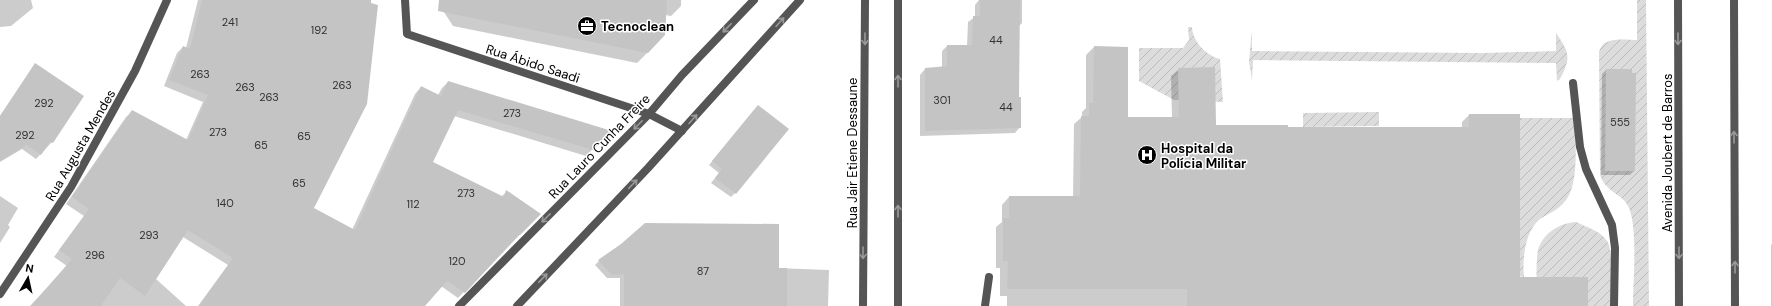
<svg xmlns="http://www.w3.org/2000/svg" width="1772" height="306" viewBox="0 0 1772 306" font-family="'DM Sans',sans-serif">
	<defs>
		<pattern id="garden-furrows" width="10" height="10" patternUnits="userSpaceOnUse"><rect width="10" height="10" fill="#dcdcdc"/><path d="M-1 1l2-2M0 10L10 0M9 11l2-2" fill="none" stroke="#bbb"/></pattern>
	</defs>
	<rect width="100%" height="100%" fill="#fff"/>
	<!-- garden -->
	<g fill="url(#garden-furrows)">
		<path d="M1637 0H1646L1649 306H1633C1633 281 1638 230 1629 208 1623 193 1604 192 1600 174L1599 52C1603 36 1624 40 1637 40Z"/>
		<path d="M1188 27H1192C1192 40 1206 56 1220 59L1223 102 1174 100 1139 81V48H1183L1189 40Z"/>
		<path d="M1252 30V51L1483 53 1556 51V33C1570 53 1571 58 1560 79L1557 81 1556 63 1253 60 1252 80 1249 61Z"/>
		<polygon points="1379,112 1379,126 1303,127 1303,113"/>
		<path d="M1520 118H1575C1575 139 1579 179 1568 197 1561 209 1551 212 1540 219 1525 231 1522 259 1524 277L1518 276Z"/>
		<path d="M1576 222C1586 227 1601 231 1607 241 1615 253 1610 291 1610 306H1537C1537 294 1535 256 1539 247 1545 232 1560 223 1576 222Z"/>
	</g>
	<!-- shadow -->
	<g fill="#0003">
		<polygon points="0,0 31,0 33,8 11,26 0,27"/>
		<polygon points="198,0 370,0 313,209 352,230 415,94 421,87 438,95 442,88 448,82 610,131 586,156 454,116 432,162 501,197 507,191 540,214 458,298 441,286 424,306 198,306 228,265 183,237 156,279 186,306 30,306 67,266 54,257 84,216 66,204 126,117 133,111 186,140 203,102 164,86 177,53 183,47 186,48"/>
		<polygon points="443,0 687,0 681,0 681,6 671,16 665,15 647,53 637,63 453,26 442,9"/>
		<polygon points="979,0 1022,0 1022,23 1019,26 1018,98 1020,127 1015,133 920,136 920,75 925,69 942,67 942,51 947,46 967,46 968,22 975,17 975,5"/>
		<polygon points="1094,47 1127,118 1172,118 1171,76 1179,69 1215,126 1287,128 1462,128 1462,122 1469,115 1519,278 1587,306 1007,306 1007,296 1000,296 1000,268 996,268 996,227 1002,222 1002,205 1009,197 1073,197 1074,124 1082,117 1082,112 1086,108 1086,55"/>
		<polygon points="36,64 52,142 36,159 22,149 0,162 0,116"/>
		<polygon points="1606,70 1634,171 1630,175 1601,175 1602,74"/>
		<polygon points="754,110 735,193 731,197 711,183 719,173 709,165"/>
		<polygon points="0,196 18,208 8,225 10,227 0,243"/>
		<polygon points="1772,244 1772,306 1771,306 1771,245"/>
		<polygon points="599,261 829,270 828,306 620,306 620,278 607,278 595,265"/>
	</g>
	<!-- building -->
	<g fill="#c4c4c4">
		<polygon points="202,0 371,0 371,3 378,5 367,104 314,208 355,230 421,86 441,96 448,81 612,131 593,150 458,110 433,162 504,197 506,190 541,214 520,235 519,235 465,293 447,281 425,306 199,306 233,258 188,230 145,296 120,278 101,306 31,306 72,259 59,250 89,209 72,197 132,110 188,140 208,95 169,80 183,46 190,49"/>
		<polygon points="439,0 667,0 665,35 648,53 438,11"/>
		<polygon points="980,0 1020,0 1019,97 1021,97 1021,128 925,131 925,68 947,66 947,45 972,45 973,16 980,16"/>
		<polygon points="1094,46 1128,47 1128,117 1179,117 1178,68 1215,67 1216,125 1288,125 1288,127 1469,127 1469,114 1520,114 1520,277 1588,277 1588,306 1187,306 1187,289 1007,289 1008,261 1003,261 1003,218 1009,218 1009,196 1080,196 1081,116 1089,116 1089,103 1093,103"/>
		<polygon points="35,63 84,96 53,143 50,142 41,155 27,145 0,161 0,116"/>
		<polygon points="1606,69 1632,69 1632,73 1636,73 1635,171 1605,171"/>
		<polygon points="758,105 789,129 736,194 715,178 722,169 712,161"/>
		<polygon points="645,223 779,224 779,268 787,268 787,306 624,306 624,274 612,275 598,260 621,244"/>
	</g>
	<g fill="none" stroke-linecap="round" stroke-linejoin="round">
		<!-- service -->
		<g stroke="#555" stroke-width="8">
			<polyline points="1573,83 1580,147 1586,169 1612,225 1615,248 1614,306"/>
			<polyline points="985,306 989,277"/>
		</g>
		<!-- minor -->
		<g stroke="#555" stroke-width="8">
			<polyline points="405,0 407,34 649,114 682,131"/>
			<polyline points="1678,0 1679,306"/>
			<polyline points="1734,0 1735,306"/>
			<polyline points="0,294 71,187 135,71 167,0"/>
			<polyline points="863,306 865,0"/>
			<polyline points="898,306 898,0"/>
		</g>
		<!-- tertiary -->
		<g stroke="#555" stroke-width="8">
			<polyline points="459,306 649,114 682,75 754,0"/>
			<polyline points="517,306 648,168 800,0"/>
		</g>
	</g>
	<!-- one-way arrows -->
	<defs><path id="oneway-shaft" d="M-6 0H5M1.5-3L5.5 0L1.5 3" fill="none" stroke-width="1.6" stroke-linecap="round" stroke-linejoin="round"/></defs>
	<g stroke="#999">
		<use href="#oneway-shaft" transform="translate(780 22) rotate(-48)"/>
		<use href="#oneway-shaft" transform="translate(727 28) rotate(134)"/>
		<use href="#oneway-shaft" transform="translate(865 39) rotate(90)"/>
		<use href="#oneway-shaft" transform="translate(1678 39) rotate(90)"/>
		<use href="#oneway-shaft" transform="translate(898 81) rotate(-90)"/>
		<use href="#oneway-shaft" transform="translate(693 119) rotate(-48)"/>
		<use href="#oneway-shaft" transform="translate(638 125) rotate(135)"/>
		<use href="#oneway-shaft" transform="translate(1734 137) rotate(-90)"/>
		<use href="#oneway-shaft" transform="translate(633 184) rotate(-46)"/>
		<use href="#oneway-shaft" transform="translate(898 211) rotate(-90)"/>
		<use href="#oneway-shaft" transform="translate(546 218) rotate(135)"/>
		<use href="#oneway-shaft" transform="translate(863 253) rotate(90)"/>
		<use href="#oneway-shaft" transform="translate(1679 253) rotate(90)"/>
		<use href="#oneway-shaft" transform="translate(1735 267) rotate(-90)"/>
		<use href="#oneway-shaft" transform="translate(543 278) rotate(-46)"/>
	</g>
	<!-- icons -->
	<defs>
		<g id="office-disc" transform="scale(1)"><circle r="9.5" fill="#000" stroke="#fff"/><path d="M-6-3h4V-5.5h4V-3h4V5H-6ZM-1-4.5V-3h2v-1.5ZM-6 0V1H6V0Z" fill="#fff"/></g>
		<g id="hospital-disc" transform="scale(1)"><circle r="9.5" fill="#000" stroke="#fff"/><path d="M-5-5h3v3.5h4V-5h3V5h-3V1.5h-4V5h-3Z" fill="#fff"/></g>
	</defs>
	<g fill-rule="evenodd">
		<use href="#office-disc" x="587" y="26"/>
		<use href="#hospital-disc" x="1147" y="155"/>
	</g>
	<g text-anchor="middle" stroke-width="3" stroke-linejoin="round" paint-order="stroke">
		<!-- number labels -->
		<g font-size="11" fill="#313131">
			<text x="230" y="26">241</text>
			<text x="319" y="34">192</text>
			<text x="996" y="44">44</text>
			<text x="200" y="78">263</text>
			<text x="342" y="89">263</text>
			<text x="245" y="91">263</text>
			<text x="269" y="101">263</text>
			<text x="942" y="104">301</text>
			<text x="44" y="107">292</text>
			<text x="1006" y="111">44</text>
			<text x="512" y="117">273</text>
			<text x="1620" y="126">555</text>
			<text x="218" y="136">273</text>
			<text x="25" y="139">292</text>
			<text x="304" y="140">65</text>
			<text x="261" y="149">65</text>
			<text x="299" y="187">65</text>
			<text x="466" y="197">273</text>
			<text x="225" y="207">140</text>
			<text x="413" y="208">112</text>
			<text x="149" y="239">293</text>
			<text x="95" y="259">296</text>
			<text x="457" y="265">120</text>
			<text x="703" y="275">87</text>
		</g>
		<!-- poi labels -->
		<g font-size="13" font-weight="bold" fill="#000" stroke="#fff" text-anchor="start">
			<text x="601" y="31">Tecnoclean</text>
			<text x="1161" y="153">Hospital da<tspan x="1161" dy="15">Polícia Militar</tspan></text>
		</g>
		<!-- street labels -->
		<g font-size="13" fill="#000" stroke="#fff">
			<text transform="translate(533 63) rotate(18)" y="5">Rua Ábido Saadi</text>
			<text transform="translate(80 145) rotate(-60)" y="5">Rua Augusta Mendes</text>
			<text transform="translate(599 146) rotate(-46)" y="5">Rua Lauro Cunha Freire</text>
			<text transform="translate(852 153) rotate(-90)" y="5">Rua Jair Etiene Dessaune</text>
			<text transform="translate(1667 153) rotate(-90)" y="5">Avenida Joubert de Barros</text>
		</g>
	</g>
	<!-- north arrow -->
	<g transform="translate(28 278) rotate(9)" stroke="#ffffff" stroke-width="3" paint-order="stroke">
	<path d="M0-3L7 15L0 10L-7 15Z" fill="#000000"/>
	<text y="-6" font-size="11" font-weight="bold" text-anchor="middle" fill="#000000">N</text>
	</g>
</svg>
